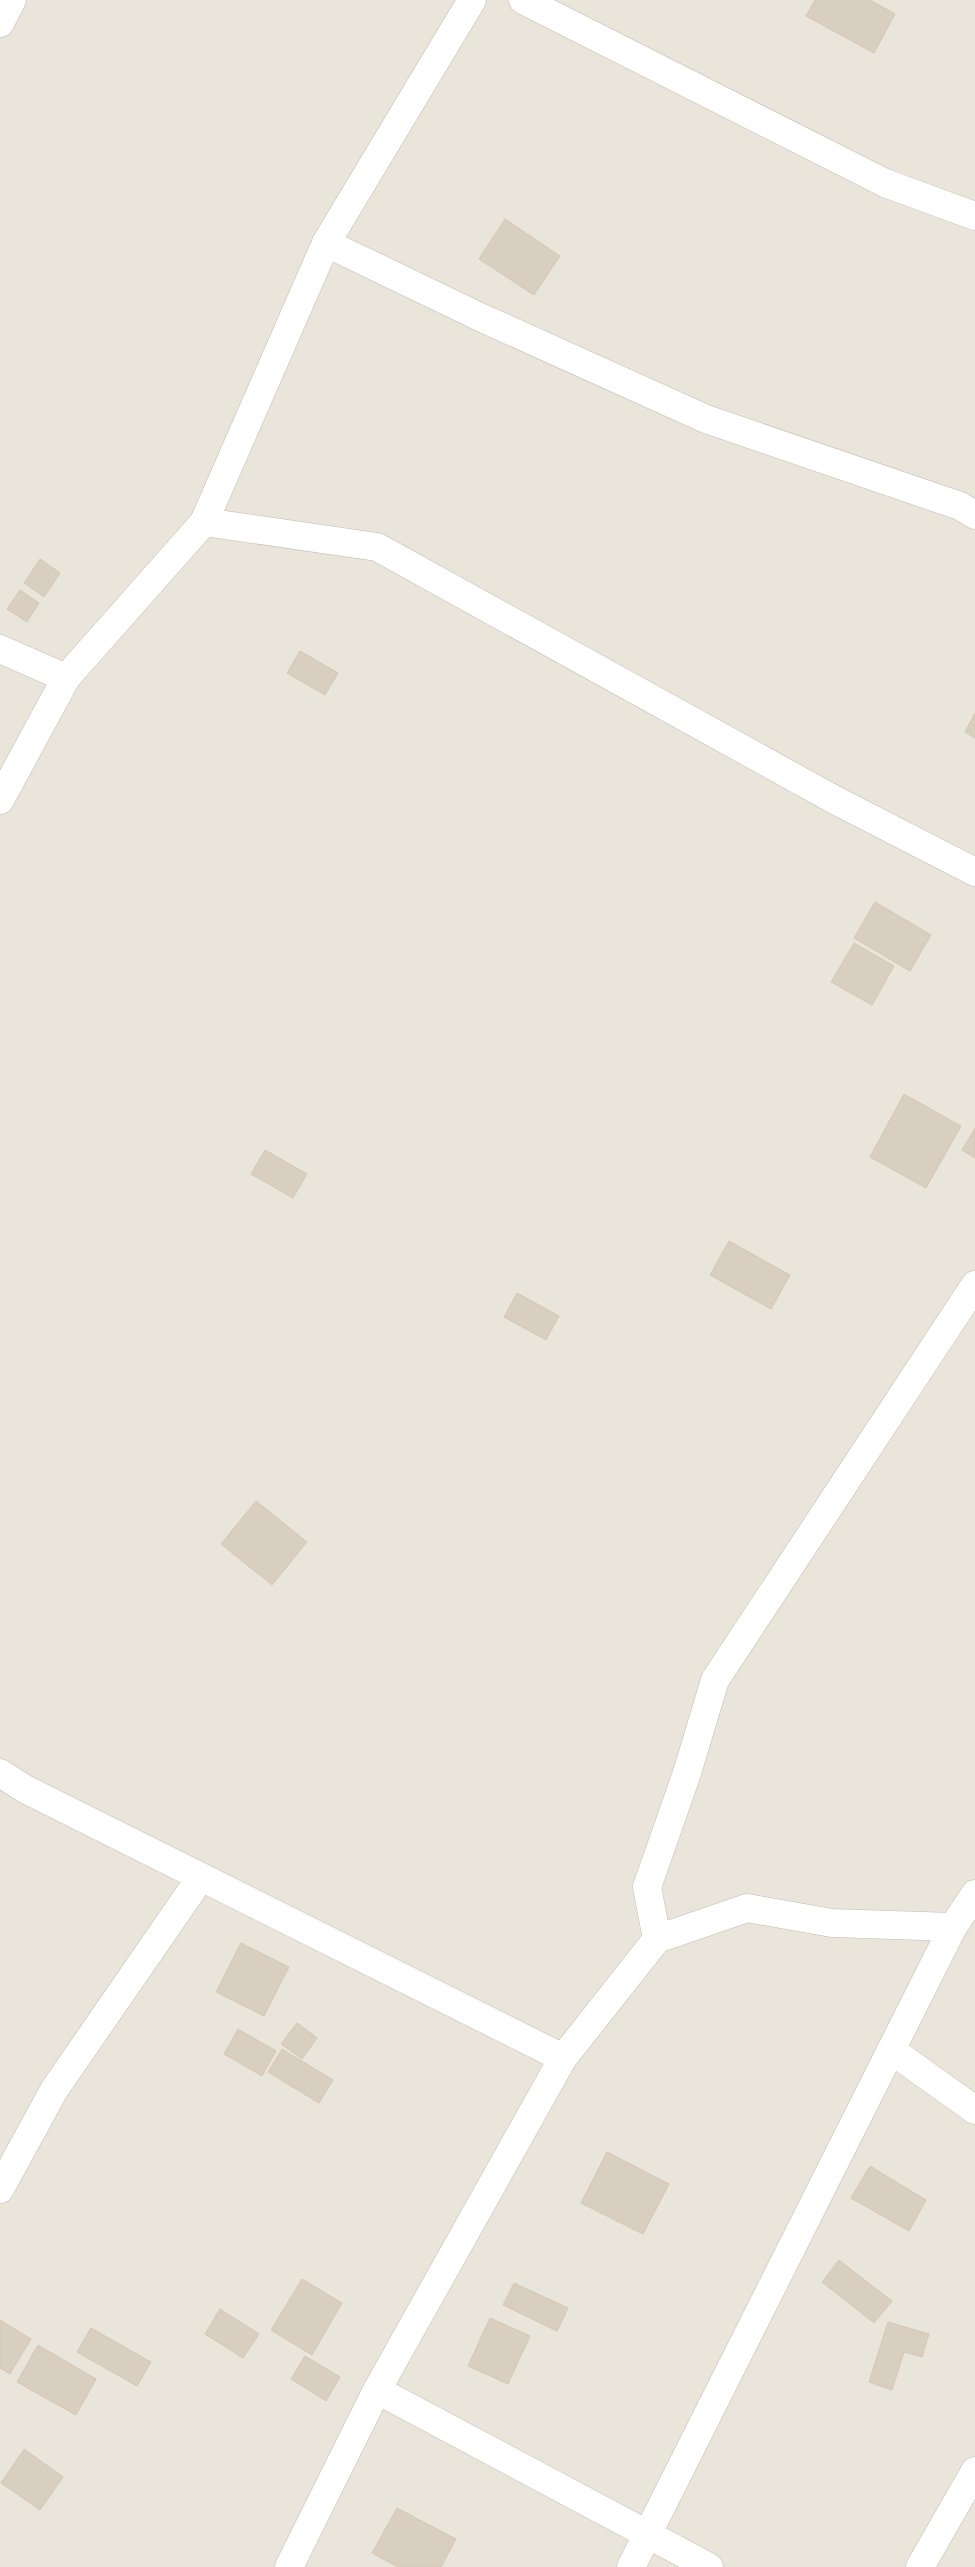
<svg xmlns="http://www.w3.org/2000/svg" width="975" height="2567" viewBox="0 0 975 2567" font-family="Jost,sans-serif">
	<rect width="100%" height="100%" fill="#f6f3ec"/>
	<!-- residential -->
	<rect fill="#eae5da" x="0" y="0" width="975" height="2567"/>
	<!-- building -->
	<g fill="#d8cfc1" stroke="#d3c7b4">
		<polygon points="815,0 870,0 895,14 874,53 806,16"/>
		<polygon points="505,219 560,256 534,295 479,259"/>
		<polygon points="40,559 60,573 44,597 24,583"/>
		<polygon points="20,590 39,603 27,622 7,609"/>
		<polygon points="300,651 338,673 325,695 287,673"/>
		<polygon points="975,713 975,738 965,732"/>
		<polygon points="875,902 931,935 910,971 854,938"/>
		<polygon points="854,943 894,966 872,1005 831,982"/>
		<polygon points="904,1094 961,1126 926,1188 870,1157"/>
		<polygon points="975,1128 975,1158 962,1150"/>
		<polygon points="265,1150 307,1174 293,1198 251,1174"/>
		<polygon points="729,1241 790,1275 771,1309 710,1275"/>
		<polygon points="517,1293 559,1316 546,1340 504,1317"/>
		<polygon points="256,1501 307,1542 272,1585 221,1544"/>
		<polygon points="241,1943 289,1967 264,2016 216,1992"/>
		<polygon points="297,2023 317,2038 302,2059 281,2044"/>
		<polygon points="238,2029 276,2051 262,2076 224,2054"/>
		<polygon points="282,2049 333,2080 319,2103 268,2072"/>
		<polygon points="607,2152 669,2184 643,2234 581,2203"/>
		<polygon points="870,2166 926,2200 909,2231 851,2198"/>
		<polygon points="839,2260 892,2301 874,2323 822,2282"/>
		<polygon points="302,2279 342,2303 312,2355 271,2330"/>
		<polygon points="514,2283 568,2308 557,2331 503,2305"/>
		<polygon points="220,2309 259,2334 243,2358 205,2334"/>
		<polygon points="490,2318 530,2336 508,2384 468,2366"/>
		<polygon points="0,2320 31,2339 10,2374 0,2368"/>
		<polygon points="888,2322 929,2334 922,2357 904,2352 892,2390 869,2382"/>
		<polygon points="91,2328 151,2362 137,2386 77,2352"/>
		<polygon points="38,2345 96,2379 76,2415 17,2382"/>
		<polygon points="305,2356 340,2377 326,2401 291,2379"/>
		<polygon points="24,2449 63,2477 40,2510 1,2483"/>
		<polygon points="397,2508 456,2539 441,2567 398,2567 372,2553"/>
	</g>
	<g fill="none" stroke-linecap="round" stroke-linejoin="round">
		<!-- street casing -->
		<g stroke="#c2bbae" stroke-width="29">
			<g id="street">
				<polyline points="523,0 885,183 975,216"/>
				<polyline points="0,23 12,0"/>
				<polyline points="326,243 482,318 706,419 960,506 975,515"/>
				<polyline points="204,522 377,547 835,800 975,872"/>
				<polyline points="0,649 66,678"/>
				<polyline points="0,800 66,678 204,522 326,243 472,0"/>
				<polyline points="0,1773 25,1789 563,2058"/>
				<polyline points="657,1939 647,1887 687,1773 715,1680 975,1285"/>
				<polyline points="891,2050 975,2110"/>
				<polyline points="0,2189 54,2090 201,1877"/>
				<polyline points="377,2390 709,2567"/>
				<polyline points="289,2567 377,2390 563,2058 657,1939 747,1908 832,1923 953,1927"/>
				<polyline points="631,2567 953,1927 975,1894"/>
				<polyline points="920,2567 975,2471"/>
			</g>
		</g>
		<!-- street -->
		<use href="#street" stroke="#fff" stroke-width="28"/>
	</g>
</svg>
